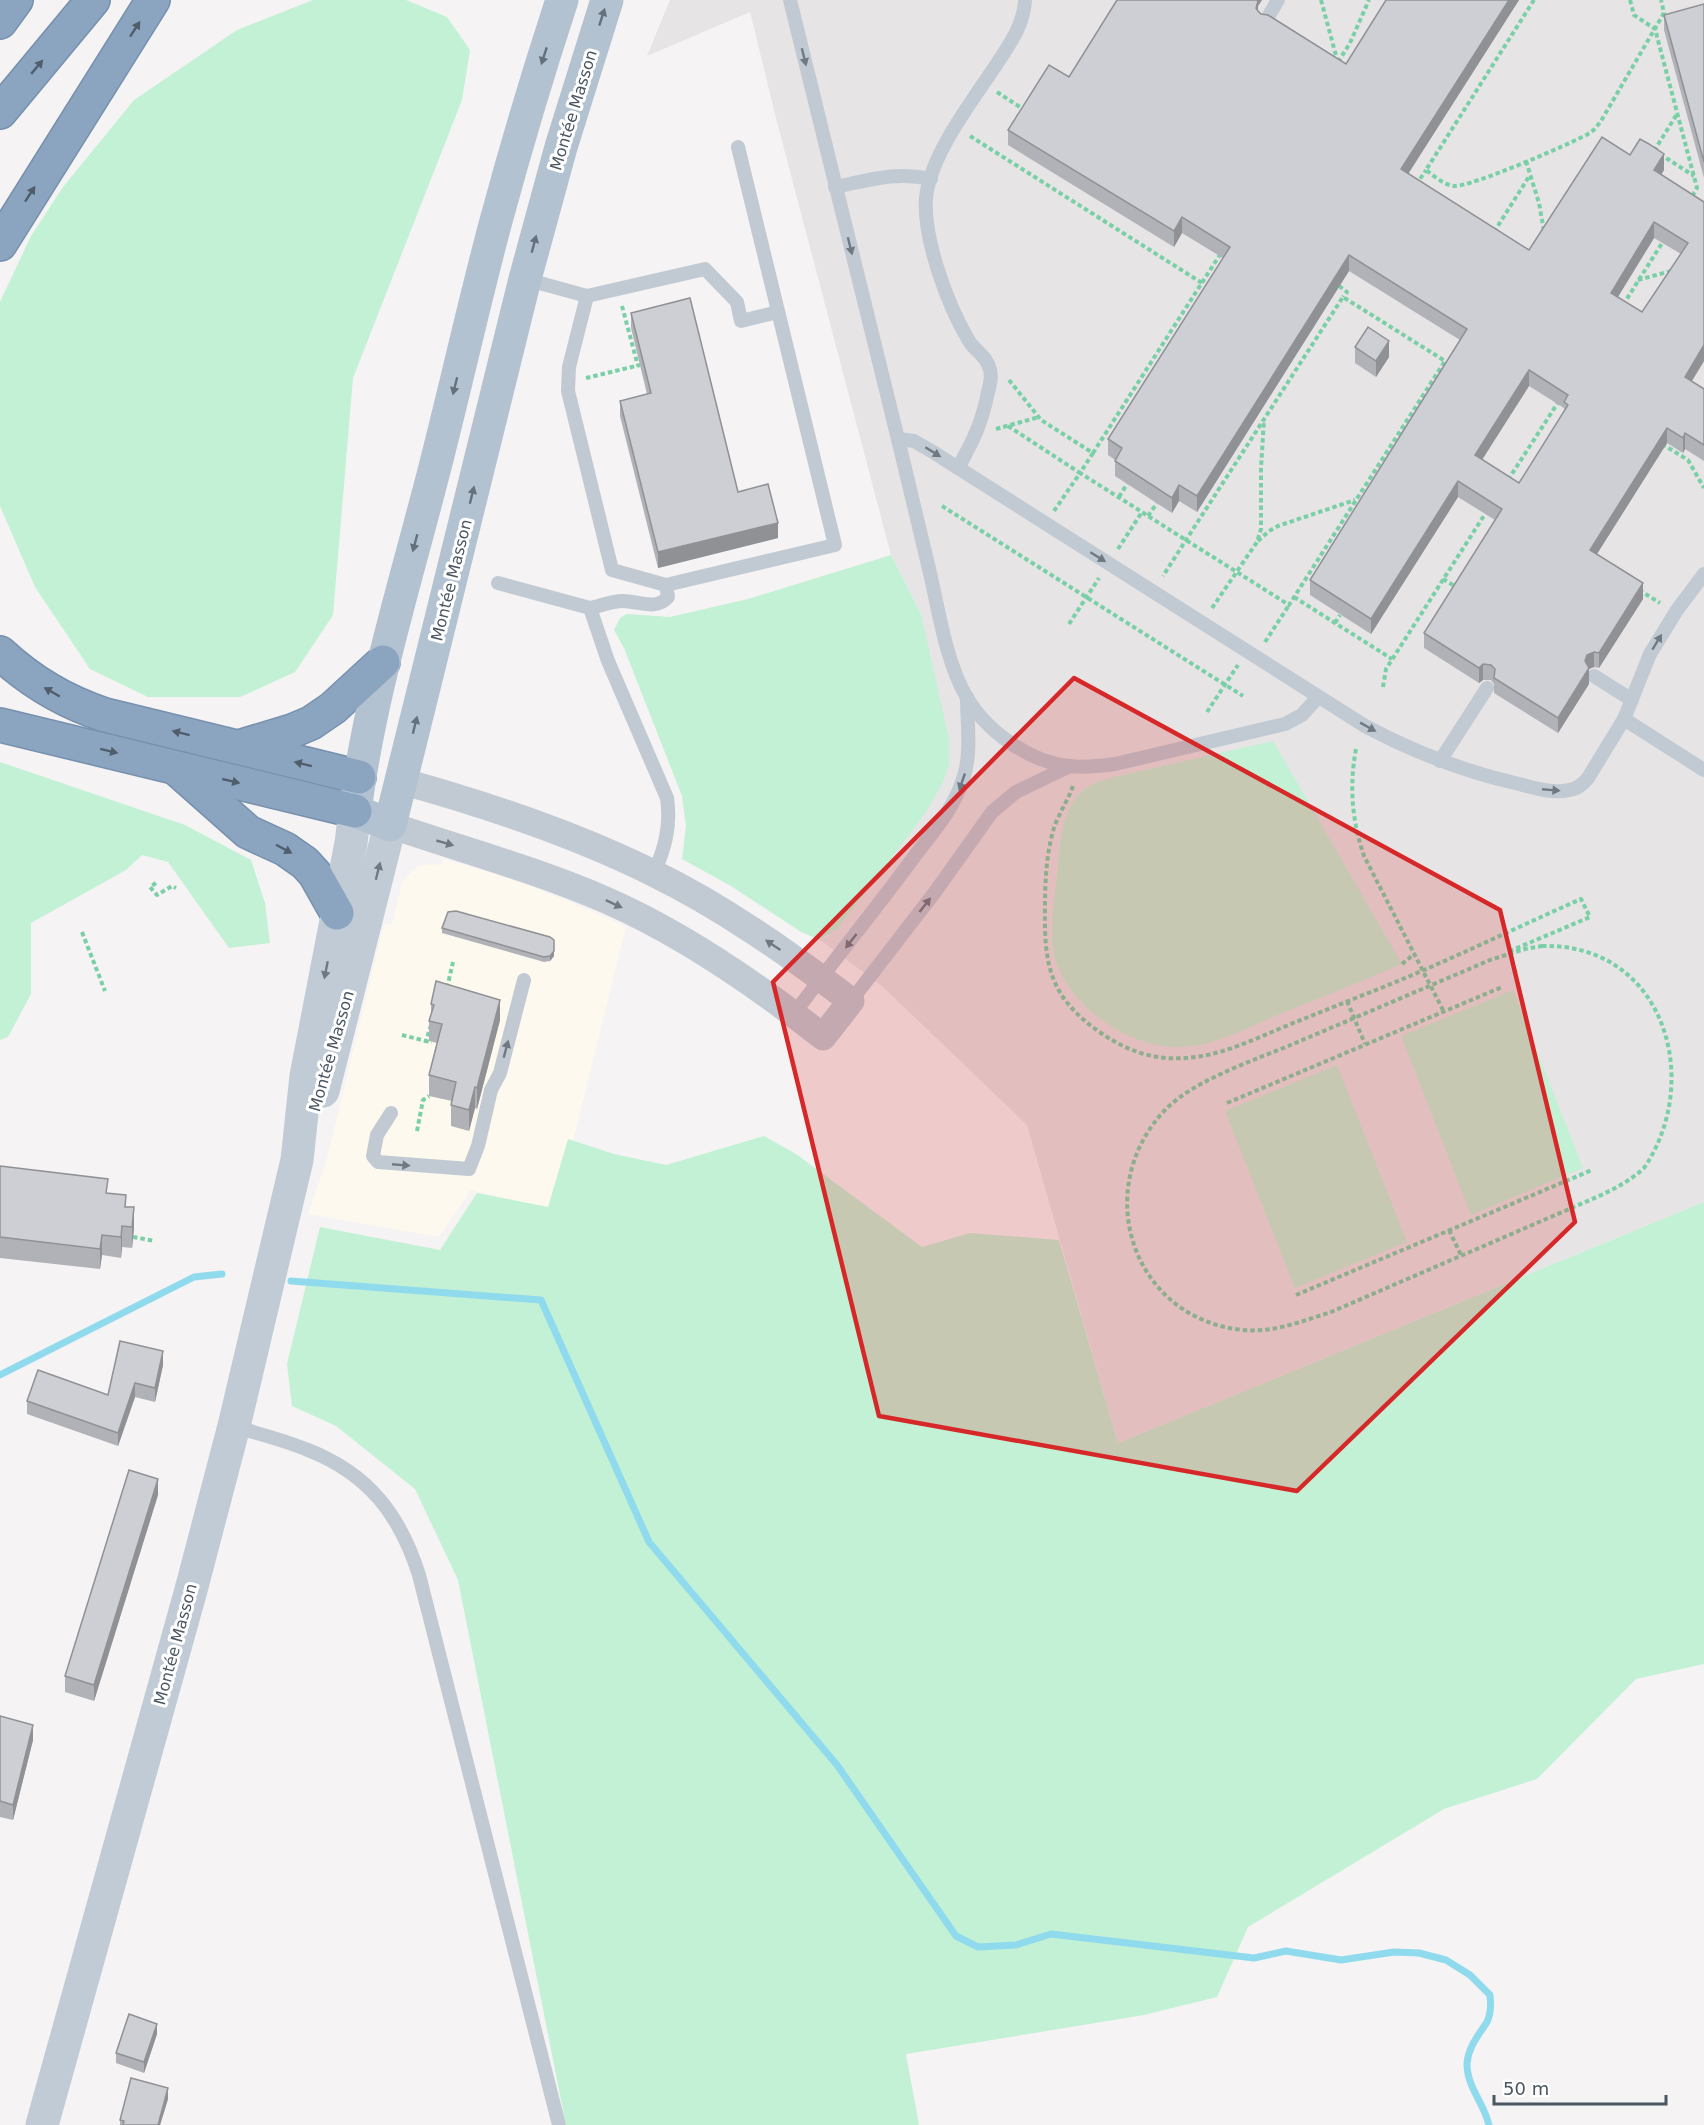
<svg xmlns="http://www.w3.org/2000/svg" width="1704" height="2125" viewBox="0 0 1704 2125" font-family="'DejaVu Sans',sans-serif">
	<rect width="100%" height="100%" fill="#f5f3f3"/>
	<!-- commercial -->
	<polygon fill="#fdf9ef" points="443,859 510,878 589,910 626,927 556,1210 471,1190 439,1237 308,1214 326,1162 384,924 392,924 402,883 409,874 418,866 431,864 442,865"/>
	<!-- education -->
	<polygon fill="#e6e4e5" points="670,0 1704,0 1704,1202 1118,1443 1027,1125 882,986 820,940 828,936 921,614 891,555 777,122 750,12 647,56"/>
	<!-- green -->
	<g fill="#c3f1d5">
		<polygon points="313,0 406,0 447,17 470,50 462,100 353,378 333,615 295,672 240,697 148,697 90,669 35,587 0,506 0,302 31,236 63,187 134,100 237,30"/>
		<polygon points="891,555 921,614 949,739 949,764 944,780 935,797 921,819 838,928 820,940 801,932 731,886 682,859 686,826 682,796 624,648 614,630 620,618 627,614 670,617 748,599"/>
		<path d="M1273 741 1402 964C1361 981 1321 998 1280 1014 1246 1028 1210 1049 1172 1047 1124 1044 1070 1006 1055 959 1048 936 1054 901 1057 877 1060 847 1059 805 1089 786 1095 782 1106 780 1114 777Z"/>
		<polygon points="0,762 185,825 251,860 265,903 270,943 229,948 168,862 142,855 126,870 31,923 31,994 8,1037 0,1040"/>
		<polygon points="1513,990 1583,1168 1471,1215 1401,1036"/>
		<polygon points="1337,1065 1407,1242 1295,1288 1225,1111"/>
		<polygon points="764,1136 796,1154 922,1247 970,1233 1059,1240 1118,1443 1704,1202 1704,1664 1636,1679 1537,1779 1444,1809 1248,1927 1217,1997 1144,2015 906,2054 919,2125 566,2125 458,1580 415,1489 336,1426 292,1406 287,1364 320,1227 440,1250 477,1193 548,1207 568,1139 614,1154 666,1165"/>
	</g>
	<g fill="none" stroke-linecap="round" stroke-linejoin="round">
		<!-- stream -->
		<g stroke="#90daee" stroke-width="7">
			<path d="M291 1281 541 1300 649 1542 837 1765 956 1936 978 1947 1016 1945 1051 1934 1254 1958 1286 1951 1341 1960 1394 1952 1419 1953 1446 1960 1470 1975 1490 1995C1491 2004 1491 2014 1487 2022 1478 2036 1468 2047 1467 2064 1467 2087 1484 2103 1489 2125"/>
			<polyline points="0,1375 194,1277 222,1274"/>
		</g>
		<!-- highway casing -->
		<g stroke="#7690ad" stroke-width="36">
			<g id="highway">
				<polyline points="0,22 16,0"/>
				<polyline points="0,112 93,0"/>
				<polyline points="0,244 153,0"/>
				<path d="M0 653C31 682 65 702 105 715L359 777"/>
				<polyline points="0,725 355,811"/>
				<polyline points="239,747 292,731 311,723 333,708 383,662"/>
				<polyline points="178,770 248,832 285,849 305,863 315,874 337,913"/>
			</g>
		</g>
		<!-- path -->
		<g stroke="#7ad0a6" stroke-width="4" stroke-dasharray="4.5 3" stroke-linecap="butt">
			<polyline points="1321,0 1338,63"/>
			<path d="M1534 0 1426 170C1434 176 1444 185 1454 186 1471 187 1570 144 1588 134 1594 131 1597 126 1601 121L1664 13 1661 0"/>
			<polyline points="1630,0 1634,15 1655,29 1697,188 1691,198"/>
			<polyline points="1338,62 1350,43 1369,0"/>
			<polyline points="997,92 1026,111"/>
			<polyline points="970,136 1202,283"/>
			<polyline points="1654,151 1677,114"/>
			<polyline points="1660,154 1694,176"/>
			<polyline points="1526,161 1539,203 1544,231"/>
			<polyline points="1416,185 1426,170"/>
			<polyline points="1494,232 1530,175"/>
			<polyline points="1638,280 1671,271"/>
			<polyline points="1339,286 1347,292 1343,297"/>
			<polyline points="1623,305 1664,240"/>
			<polyline points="622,306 638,366"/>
			<polyline points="586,378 640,365"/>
			<polyline points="1009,380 1041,420 1093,453 1221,253"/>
			<polyline points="1008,426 1080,473 1054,511"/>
			<polyline points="996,429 1039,417"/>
			<polyline points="1662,444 1688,460 1704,488"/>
			<path d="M1093 453 1080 473 1142 512 1148 516C1195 546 1242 575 1289 605L1445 361 1343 297 1186 540 1163 576"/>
			<polyline points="1508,480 1559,401"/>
			<polyline points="1119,497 1127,484"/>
			<polyline points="942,506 1243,696"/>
			<polyline points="1148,516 1157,503"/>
			<polyline points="1258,541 1269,531 1278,526 1355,500"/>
			<polyline points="1118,549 1142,512"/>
			<polyline points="1443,579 1458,588"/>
			<polyline points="1639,590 1660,603"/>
			<polyline points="1294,597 1392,659"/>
			<polyline points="1212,608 1257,542 1261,529 1261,468 1264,420"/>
			<polyline points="1335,623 1340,615"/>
			<polyline points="1069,624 1099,578"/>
			<polyline points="1265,642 1289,605"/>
			<polyline points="1383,687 1386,669 1485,514"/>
			<polyline points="1207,712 1238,665"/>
			<path d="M1356 749C1349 786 1352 821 1364 856L1444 1012"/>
			<path d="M1073 786C1067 803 1056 817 1052 835 1046 859 1045 884 1045 908 1044 966 1050 998 1101 1033 1130 1053 1159 1062 1195 1057 1231 1053 1271 1031 1306 1018 1345 1002 1385 987 1424 970 1477 947 1529 922 1581 899L1590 917 1510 951"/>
			<polyline points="156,883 150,887 157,895 172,886 176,888"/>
			<polyline points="82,932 105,991"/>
			<path d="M1542 946C1664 943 1704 1080 1644 1168 1630 1181 1614 1189 1597 1197L1331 1312C1303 1321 1273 1333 1243 1330 1132 1319 1090 1189 1165 1110 1194 1080 1255 1060 1293 1044 1359 1016 1425 988 1490 960L1525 949Z"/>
			<polyline points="1402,964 1413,955"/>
			<polyline points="447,988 453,962"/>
			<polyline points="1347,1001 1365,1044"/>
			<polyline points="431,1025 426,1041 432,1042"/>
			<polyline points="402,1035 426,1041"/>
			<polyline points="1227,1103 1502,987"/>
			<polyline points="417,1131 423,1100 429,1096"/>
			<polyline points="1449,1230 1461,1255"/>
			<polyline points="133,1237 155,1241"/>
			<polyline points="1296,1295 1592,1170"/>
		</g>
		<!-- lane -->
		<g stroke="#c1cad2" stroke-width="14">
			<path d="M790 0 898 439 914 441 933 452 1365 726C1414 752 1465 772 1519 784 1535 788 1553 794 1569 790 1578 789 1583 784 1588 778L1624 719 1650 654 1677 610 1704 574"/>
			<polyline points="1265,22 1278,0"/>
			<path d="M835 187C870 180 896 171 931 179"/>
			<polyline points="525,279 587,296 705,269 737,302 741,321 778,312"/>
			<polyline points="587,296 569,367 568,391 612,570 666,585 835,545 738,147"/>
			<path d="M898 439C909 484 919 528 930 573 939 612 946 661 966 696 986 731 1029 762 1069 766 1084 768 1100 766 1115 764L1285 724 1302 715 1318 697"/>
			<path d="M958 468C973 441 982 423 988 392 990 385 992 377 990 370 987 356 976 352 969 341 948 306 923 239 926 198 930 154 974 99 998 62 1011 42 1024 24 1025 0"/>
			<path d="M498 583 590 608 608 661 667 798C671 826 665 848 654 873"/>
			<path d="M590 608C600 606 612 601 623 601 638 601 656 611 668 597L666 585"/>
			<polyline points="1594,676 1632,700"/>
			<polyline points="1624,719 1704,770"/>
			<polyline points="1440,761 1487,688"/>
			<polyline points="851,1001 935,892 992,812 1016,792 1070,766"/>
			<path d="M794 1014C833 961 875 910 914 857 932 833 954 809 963 779 972 754 967 723 967 697"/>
			<polyline points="391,1113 377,1135 373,1156 378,1162 469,1169 478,1146 491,1090 500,1073 524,980"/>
			<path d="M234 1426C258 1434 284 1440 308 1450 369 1474 400 1515 419 1575L559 2125"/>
		</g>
		<!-- street -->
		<path stroke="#c1cad2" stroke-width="27" d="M390 825C463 850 537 870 608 901 685 935 757 985 823 1037L851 1001C789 954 723 907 653 873 572 833 488 805 401 781"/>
		<!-- secondary -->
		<g stroke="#c1cbd6" stroke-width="33">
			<polyline points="323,1091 390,825"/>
			<polyline points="42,2125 191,1590 234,1426 297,1160 306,1076 351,843 355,811"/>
		</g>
		<!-- primary -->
		<path stroke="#b3c2d1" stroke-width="33" d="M562 0C538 73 516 147 496 221 474 303 456 385 435 467 406 581 370 694 355 811L390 825 525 279 561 147 607 0"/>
		<!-- highway -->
		<use href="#highway" stroke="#8ba5c1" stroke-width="33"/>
	</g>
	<!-- wall -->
	<g fill="#b0b2b7" fill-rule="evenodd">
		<path d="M1117 0H1262L1258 6V12L1261 14 1346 64 1386 0H1519L1408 174 1529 250 1630 155 1664 170 1661 175 1704 202V361L1692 381 1704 389V461L1685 449 1683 453 1667 443 1597 554 1643 599 1599 668 1594 667 1589 669V684L1558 733 1494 693V684L1491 680H1483L1479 683 1424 648V633L1495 520 1458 497 1371 634 1310 595V580L1460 340 1349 271 1197 512 1179 501 1172 513 1115 476V460L1108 455V439L1223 258 1182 233 1174 247 1008 145V130L1069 77ZM1654 238 1681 254 1642 312 1618 297ZM1529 386 1564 408V412L1519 483 1482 459Z"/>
		<polygon points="1704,4 1704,178 1664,30 1664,15"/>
		<polygon points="631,313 738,492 778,538 658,568 620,416 620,401 647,394 631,328"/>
		<polygon points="1355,347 1389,357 1376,377 1355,363"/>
		<polygon points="442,928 554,956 550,961 544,962 442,933"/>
		<polygon points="431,1004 500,1020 477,1109 475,1108 469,1131 451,1126 451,1105 452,1101 429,1096 429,1075 437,1043 429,1041 429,1021 431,1015"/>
		<polygon points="0,1166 108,1193 126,1207 134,1228 132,1248 122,1247 121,1258 102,1255 100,1269 0,1258"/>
		<polygon points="163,1365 155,1402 135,1397 118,1446 27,1414 27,1401 108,1395"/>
		<polygon points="158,1495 94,1701 65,1692 65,1676"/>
		<polygon points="0,1716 33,1740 13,1820 0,1817"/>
		<polygon points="157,2034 144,2073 116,2063 116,2053"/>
		<polygon points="168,2099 160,2125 120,2125 120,2120"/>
	</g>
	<!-- shaded-wall -->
	<g fill="#909195">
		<polygon points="1254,0 1262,0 1258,6 1258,16"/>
		<polygon points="1509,0 1519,0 1401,185 1401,169"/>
		<polygon points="1664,154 1664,170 1654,186 1654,170"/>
		<polygon points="1182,217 1182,233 1174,247 1174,231"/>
		<polygon points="1654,222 1654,238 1611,308 1611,293"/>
		<polygon points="1349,255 1349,271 1197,512 1197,496"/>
		<polygon points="1389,341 1389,357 1376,377 1376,361"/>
		<polygon points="1704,345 1704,361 1685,392 1685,377"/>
		<polygon points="1529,370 1529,386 1475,471 1475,455"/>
		<polygon points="1667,428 1667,443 1590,565 1590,550"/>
		<polygon points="1685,433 1685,449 1683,453 1683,438"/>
		<polygon points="1458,481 1458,497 1371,634 1371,619"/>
		<polygon points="1179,485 1179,501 1172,513 1172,498"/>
		<polygon points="778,523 778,538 658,568 658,552"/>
		<polygon points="1643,583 1643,599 1599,668 1599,653"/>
		<polygon points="1594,652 1594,667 1589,669 1589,684 1558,733 1558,718 1585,661 1587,655"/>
		<polygon points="1483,664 1483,680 1479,683 1479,668"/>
		<polygon points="554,951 554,956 550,961 550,956"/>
		<polygon points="500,1000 500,1020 477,1109 477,1088"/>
		<polygon points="475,1087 475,1108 469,1131 469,1110"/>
		<polygon points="134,1207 134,1228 132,1248 132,1227"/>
		<polygon points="122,1226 122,1247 121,1258 121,1237"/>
		<polygon points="102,1235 102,1255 100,1269 100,1249"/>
		<polygon points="163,1351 163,1365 155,1402 155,1388"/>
		<polygon points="135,1383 135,1397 118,1446 118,1433"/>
		<polygon points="158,1479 158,1495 94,1701 94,1685"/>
		<polygon points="33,1725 33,1740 13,1820 13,1805"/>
		<polygon points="157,2024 157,2034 144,2073 144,2062"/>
		<polygon points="168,2088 168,2099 160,2125 158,2125"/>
	</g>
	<!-- building -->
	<g fill="#cdcfd5" stroke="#909195" stroke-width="1.5" fill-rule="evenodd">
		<path d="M1117 0H1257L1258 1 1256 8 1258 11 1261 14 1268 15 1346 64 1386 0H1509L1401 169 1529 250 1602 137 1630 155 1640 139 1649 144 1664 154 1654 170 1704 202V345L1685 377 1704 389V445L1685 433 1683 438 1667 428 1590 550 1643 583 1599 653 1594 652 1587 655 1585 661 1589 668 1558 718 1494 678 1495 669 1491 665 1483 664 1479 668 1424 633 1502 509 1458 481 1371 619 1310 580 1467 329 1349 255 1197 496 1179 485 1172 498 1115 461 1122 448 1108 439 1230 247 1182 217 1174 231 1008 130 1049 65 1069 77ZM1654 222 1688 243 1642 312 1611 293ZM1529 370 1568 395 1564 402 1568 405 1519 483 1475 455Z"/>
		<polygon points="1704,4 1704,162 1664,15"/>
		<polygon points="690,298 738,492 768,484 778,523 658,552 620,401 651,393 631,313"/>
		<polygon points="1368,327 1389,341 1376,361 1355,347"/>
		<polygon points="456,911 550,937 554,940 554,951 550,956 544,957 442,928 448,912"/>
		<polygon points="436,981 500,1000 477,1088 475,1087 469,1110 451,1105 456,1082 429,1075 442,1024 429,1021 434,1005 431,1004"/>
		<polygon points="0,1166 108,1179 106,1193 126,1195 125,1207 134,1207 132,1227 122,1226 121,1237 102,1235 100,1249 0,1237"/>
		<polygon points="120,1341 163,1351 155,1388 135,1383 118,1433 27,1401 38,1370 108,1395"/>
		<polygon points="129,1470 158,1479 94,1685 65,1676"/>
		<polygon points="0,1716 33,1725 13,1805 0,1801"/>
		<polygon points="129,2014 157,2024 144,2062 116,2053"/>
		<polygon points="131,2078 168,2088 158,2125 123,2125 124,2121 120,2120"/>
	</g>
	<!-- one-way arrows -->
	<defs><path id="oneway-solid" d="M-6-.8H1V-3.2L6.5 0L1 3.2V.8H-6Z" transform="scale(1.5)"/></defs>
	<g fill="#64717d">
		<use href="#oneway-solid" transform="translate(602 17) rotate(-72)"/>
		<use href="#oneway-solid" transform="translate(544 56) rotate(108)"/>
		<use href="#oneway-solid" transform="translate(534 244) rotate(-75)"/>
		<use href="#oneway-solid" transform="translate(455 386) rotate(104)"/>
		<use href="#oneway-solid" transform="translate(472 495) rotate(-76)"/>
		<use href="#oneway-solid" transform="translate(415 543) rotate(105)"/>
		<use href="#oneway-solid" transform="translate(415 725) rotate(-76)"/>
	</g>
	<g fill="#505e6b">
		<use href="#oneway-solid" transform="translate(135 29) rotate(-57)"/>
		<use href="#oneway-solid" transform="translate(37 67) rotate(-50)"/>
		<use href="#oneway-solid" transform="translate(30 194) rotate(-57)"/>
		<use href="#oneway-solid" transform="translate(52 692) rotate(-150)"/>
		<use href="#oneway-solid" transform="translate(181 733) rotate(-166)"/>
		<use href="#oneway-solid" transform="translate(109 751) rotate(14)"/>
		<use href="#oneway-solid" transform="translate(303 764) rotate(-166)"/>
		<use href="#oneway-solid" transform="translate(231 781) rotate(13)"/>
		<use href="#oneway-solid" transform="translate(284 849) rotate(28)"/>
	</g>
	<g fill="#6e7983">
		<use href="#oneway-solid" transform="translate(804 57) rotate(76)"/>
		<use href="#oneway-solid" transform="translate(850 246) rotate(76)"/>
		<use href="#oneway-solid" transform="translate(933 452) rotate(32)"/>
		<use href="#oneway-solid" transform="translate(1098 557) rotate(32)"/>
		<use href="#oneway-solid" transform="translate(1657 642) rotate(-59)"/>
		<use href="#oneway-solid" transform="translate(1368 727) rotate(29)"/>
		<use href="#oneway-solid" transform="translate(962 782) rotate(109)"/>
		<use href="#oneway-solid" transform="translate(1551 790) rotate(5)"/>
		<use href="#oneway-solid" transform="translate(445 843) rotate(16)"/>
		<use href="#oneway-solid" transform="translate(614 904) rotate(25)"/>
		<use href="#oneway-solid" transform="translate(925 905) rotate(-52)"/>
		<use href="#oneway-solid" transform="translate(851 941) rotate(128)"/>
		<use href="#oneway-solid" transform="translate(773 945) rotate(-146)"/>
		<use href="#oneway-solid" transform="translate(506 1049) rotate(-75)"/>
		<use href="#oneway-solid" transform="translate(401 1165) rotate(5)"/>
	</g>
	<g fill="#6e7984">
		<use href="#oneway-solid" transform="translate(378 871) rotate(-76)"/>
		<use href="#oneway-solid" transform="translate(326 970) rotate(101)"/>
	</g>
	<!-- marked area -->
	<path fill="#d62828" fill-opacity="0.2" stroke="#d62828" stroke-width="4.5" stroke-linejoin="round" d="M1074 678 1500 910 1575 1222 1297 1491 879 1416 773 982Z"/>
	<g text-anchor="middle" stroke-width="6" stroke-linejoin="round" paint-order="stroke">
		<!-- street labels -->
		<g font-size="16" fill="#4a5661" stroke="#fff">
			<text transform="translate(573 110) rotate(-73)" y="6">Montée Masson</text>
			<text transform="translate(451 580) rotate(-76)" y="6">Montée Masson</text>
			<text transform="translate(331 1051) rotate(-74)" y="6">Montée Masson</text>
			<text transform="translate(175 1644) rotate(-75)" y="6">Montée Masson</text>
		</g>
	</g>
	<!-- scale -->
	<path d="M1494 2095v9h172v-9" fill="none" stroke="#4a5661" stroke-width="3"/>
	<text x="1503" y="2095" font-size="18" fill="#4a5661" stroke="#ffffff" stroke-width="4.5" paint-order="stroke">50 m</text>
</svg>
